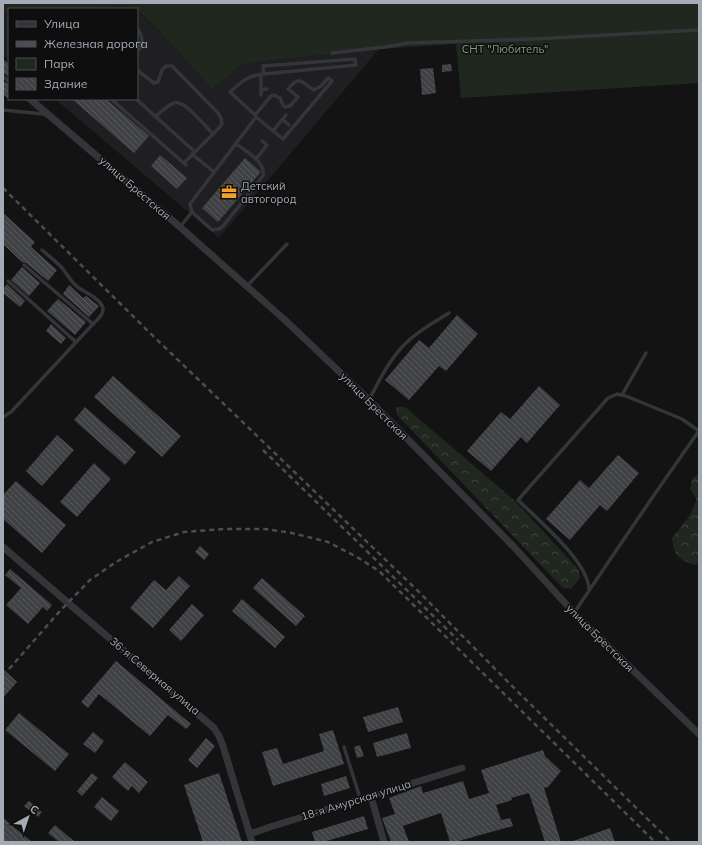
<svg xmlns="http://www.w3.org/2000/svg" width="702" height="845" viewBox="0 0 702 845" font-family="Mulish,sans-serif">
	<defs>
		<pattern id="forest-crowns" width="20" height="18" patternUnits="userSpaceOnUse"><rect width="20" height="18" fill="#1f271f"/><path d="M2 6a3 3 0 1 1 6 0M12 15a3 3 0 1 1 6 0" fill="none" stroke="#3d443d"/></pattern>
		<pattern id="building-back-hatch" width="6" height="6" patternUnits="userSpaceOnUse"><rect width="6" height="6" fill="#3f4144"/><path d="M-1 5l2 2M0 0l6 6M5-1l2 2" fill="none" stroke="#585a5d"/></pattern>
	</defs>
	<rect width="100%" height="100%" fill="#131314"/>
	<!-- built -->
	<g fill="#1f1f21">
		<polygon points="133,6 136,9 24,9 30,8"/>
		<polygon points="137,10 166,38 191,64 212,90 241,65 247,63 379,49 219,238 55,99 137,99"/>
		<polygon points="3,11 9,11 9,60 3,55"/>
	</g>
	<!-- forest -->
	<g fill="url(#forest-crowns)">
		<polygon points="396,407 405,407 516,502 579,570 580,578 571,589 563,588 397,415"/>
		<path d="M699 474V563L696 565C679 560 674 556 672 538L688 518 697 500 690 489 693 477Z"/>
	</g>
	<!-- green -->
	<path fill="#1f271f" d="M3 3H699V83L461 98 456 44 379 49 247 63 241 65 212 90C188 60 161 32 133 6L9 9V11H3Z"/>
	<!-- building -->
	<g fill="url(#building-back-hatch)">
		<polygon points="3,59 9,64 9,77 3,73"/>
		<polygon points="451,64 452,71 442,72 442,65"/>
		<polygon points="433,68 436,93 422,95 420,69"/>
		<polygon points="3,81 9,85 9,99 3,94"/>
		<polygon points="72,99 106,99 149,136 134,153"/>
		<polygon points="160,155 187,178 177,189 151,166"/>
		<polygon points="245,158 260,171 260,173 218,222 202,208"/>
		<polygon points="3,213 35,242 31,247 57,270 48,281 26,263 22,262 3,244"/>
		<polygon points="22,267 40,283 29,296 11,280"/>
		<polygon points="7,284 25,301 20,307 3,293 3,289"/>
		<polygon points="69,285 83,298 86,296 99,306 89,317 63,294"/>
		<polygon points="58,299 86,322 75,335 47,311"/>
		<polygon points="457,315 478,334 446,371 439,366 409,400 385,380 419,340 429,348"/>
		<polygon points="51,324 66,338 61,344 46,331"/>
		<polygon points="113,376 181,436 162,457 94,397"/>
		<polygon points="539,386 560,405 527,443 521,437 491,471 467,451 501,412 510,419"/>
		<polygon points="85,407 136,452 125,465 74,420"/>
		<polygon points="57,435 74,450 42,486 26,471"/>
		<polygon points="618,455 639,473 607,511 600,505 570,540 546,519 580,480 589,488"/>
		<polygon points="94,463 111,479 77,517 60,502"/>
		<polygon points="16,481 66,525 42,553 3,519 3,495"/>
		<polygon points="200,546 209,554 204,560 195,552"/>
		<polygon points="10,569 52,605 47,611 43,607 28,624 6,605 21,588 5,575"/>
		<polygon points="179,576 190,586 153,628 130,608 154,580 166,590"/>
		<polygon points="262,578 305,616 296,626 253,588"/>
		<polygon points="242,599 285,637 275,648 232,611"/>
		<polygon points="192,604 204,615 181,641 169,630"/>
		<polygon points="116,661 191,724 186,729 168,715 150,736 99,694 88,708 81,702"/>
		<polygon points="3,669 17,682 3,698"/>
		<polygon points="398,707 403,722 368,732 363,717"/>
		<polygon points="19,713 69,754 55,771 5,730"/>
		<polygon points="333,730 344,764 273,786 262,752 277,748 283,764 324,751 319,734"/>
		<polygon points="93,732 104,741 95,753 83,744"/>
		<polygon points="407,733 411,748 377,757 373,743"/>
		<polygon points="206,738 215,746 197,768 188,760"/>
		<polygon points="360,745 364,756 357,758 354,747"/>
		<polygon points="543,750 545,756 561,771 548,787 544,788 561,842 545,842 529,793 511,798 512,800 496,805 501,820 510,818 513,826 455,842 450,842 441,813 403,826 409,842 391,842 382,818 395,814 389,798 421,786 423,793 463,781 469,799 489,793 481,770"/>
		<polygon points="125,762 148,782 139,793 132,786 128,791 112,777"/>
		<polygon points="92,773 98,778 82,796 77,791"/>
		<polygon points="219,773 242,842 203,842 184,785"/>
		<polygon points="346,776 350,788 324,796 321,784"/>
		<polygon points="102,797 119,811 111,821 94,807"/>
		<polygon points="29,801 42,812 38,817 24,806"/>
		<polygon points="364,816 368,829 323,842 315,842 312,832"/>
		<polygon points="3,818 32,842 3,842"/>
		<polygon points="55,825 75,842 59,842 48,833"/>
		<polygon points="610,828 615,842 573,842 573,841"/>
	</g>
	<g fill="none" stroke-linecap="round" stroke-linejoin="round">
		<!-- lane -->
		<g stroke="#343539" stroke-width="3.5">
			<path d="M137 28C143 37 144 44 137 52"/>
			<polyline points="332,53 385,47 408,43 533,39 699,30"/>
			<polyline points="137,70 154,83 158,82 162,70 166,66 172,66 218,113 221,118 222,124 219,128 184,163"/>
			<polyline points="3,76 9,82"/>
			<polyline points="261,90 267,89"/>
			<polyline points="261,95 261,75"/>
			<polyline points="111,99 186,165"/>
			<polyline points="136,99 194,151"/>
			<polyline points="3,110 43,114 46,115"/>
			<path d="M255 115 271 96 274 95 280 98 283 105 285 107 290 106 298 97 288 89C300 74 301 83 314 90L321 86 328 78 332 81 283 139 256 117 255 115 230 92C243 81 246 76 264 74L356 65 355 59 263 66 264 74"/>
			<path d="M156 116C161 112 168 105 174 103 184 99 205 126 213 134"/>
			<polyline points="283,120 289,125"/>
			<polyline points="273,131 286,115"/>
			<path d="M236 144C246 151 266 162 263 176L223 226 219 229 212 230 192 212 190 204 256 117"/>
			<polyline points="192,154 214,172"/>
			<polyline points="256,159 267,145 262,141"/>
			<polyline points="180,227 192,212"/>
			<polyline points="24,265 93,324"/>
			<polyline points="8,281 76,342"/>
			<polyline points="247,286 287,244"/>
			<polyline points="622,395 646,353"/>
			<path d="M369 400C379 381 388 362 403 346 416 332 433 323 449 313"/>
			<path d="M3 417 11 412 93 324C97 320 104 315 103 308 101 299 86 293 79 288 72 283 68 276 63 269 57 262 49 256 42 250"/>
			<path d="M574 613C615 552 656 491 699 431L682 419 626 396 617 394 608 398 518 500C537 519 589 562 589 590"/>
			<polyline points="344,747 360,798"/>
		</g>
		<!-- street -->
		<g stroke="#343539" stroke-width="7">
			<polyline points="30,99 180,227 286,321 369,400 514,547 576,615 699,734"/>
			<polyline points="3,547 214,728 219,736 223,746 252,842"/>
			<polyline points="371,797 384,842"/>
			<polyline points="250,834 270,827 462,768"/>
		</g>
		<!-- rail -->
		<g stroke="#4b4d52" stroke-width="2.5" stroke-dasharray="5 4" stroke-linecap="butt">
			<polyline points="3,188 148,331 418,591 517,691 671,842"/>
			<polyline points="263,450 458,640"/>
			<polyline points="9,669 60,611 90,580 116,562 152,542 184,532 224,529 265,529 292,533 328,542 357,557 379,571 655,842"/>
		</g>
	</g>
	<!-- icons -->
	<defs>
		<g id="office-bare" transform="scale(1.2)"><path d="M-6-3h4V-5.5h4V-3h4V5H-6ZM-1-4.5V-3h2v-1.5ZM-6 0V1H6V0Z" fill="#f39f2c" stroke="#0e0e0f" stroke-width="2.5" paint-order="stroke"/></g>
	</defs>
	<g fill-rule="evenodd">
		<use href="#office-bare" x="229" y="192"/>
	</g>
	<g text-anchor="middle" stroke-width="3" stroke-linejoin="round" paint-order="stroke">
		<!-- park labels -->
		<g font-size="11" fill="#7ba07b" stroke="#0e0e0f">
			<text x="505" y="53">СНТ "Любитель"</text>
		</g>
		<!-- poi labels -->
		<g font-size="11" fill="#a4abb5" stroke="#0e0e0f" text-anchor="start">
			<text x="241" y="190">Детский<tspan x="241" dy="13">автогород</tspan></text>
		</g>
		<!-- street labels -->
		<g font-size="11" fill="#a4abb5" stroke="#0e0e0f">
			<text transform="translate(135 188) rotate(41)" y="4">улица Брестская</text>
			<text transform="translate(374 406) rotate(45)" y="4">улица Брестская</text>
			<text transform="translate(600 638) rotate(45)" y="4">улица Брестская</text>
			<text transform="translate(155 676) rotate(40)" y="4">36-я Северная улица</text>
			<text transform="translate(356 800) rotate(-17)" y="4">18-я Амурская улица</text>
		</g>
	</g>
	<!-- border -->
	<rect width="702" height="845" fill="none" stroke="#a4abb5" stroke-width="8"/>
	<!-- legend -->
	<rect x="8" y="8" width="130" height="92" fill="#0e0e0f" stroke="#4a4d51"/>
	<rect x="16" y="21" width="20" height="6" fill="#343539" stroke="#4a4d51"/>
	<text x="44" y="28" font-size="12" fill="#a4abb5">Улица</text>
	<rect x="16" y="41" width="20" height="6" fill="#4b4d52" stroke="#4a4d51"/>
	<text x="44" y="48" font-size="12" fill="#a4abb5">Железная дорога</text>
	<rect x="16" y="58" width="20" height="12" fill="#1f271f" stroke="#4a4d51"/>
	<text x="44" y="68" font-size="12" fill="#a4abb5">Парк</text>
	<rect x="16" y="78" width="20" height="12" fill="url(#building-back-hatch)" stroke="#4a4d51"/>
	<text x="44" y="88" font-size="12" fill="#a4abb5">Здание</text>
	<!-- north arrow -->
	<g transform="translate(28 817) rotate(40)" stroke="#0e0e0f" stroke-width="3" paint-order="stroke">
	<path d="M0-3L7 15L0 10L-7 15Z" fill="#a4abb5"/>
	<text y="-6" font-size="11" font-weight="bold" text-anchor="middle" fill="#a4abb5">С</text>
	</g>
</svg>
